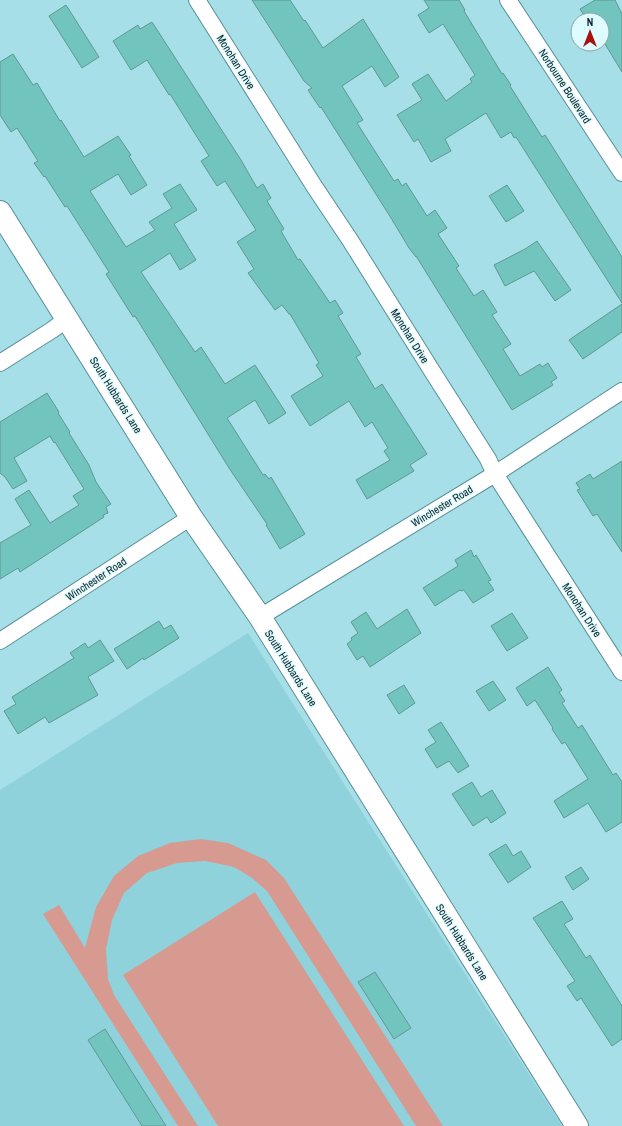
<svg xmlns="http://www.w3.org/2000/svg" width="622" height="1126" viewBox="0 0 622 1126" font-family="'Archivo Narrow',sans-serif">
	<rect width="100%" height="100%" fill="#a6dfe8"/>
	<!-- built -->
	<polygon fill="#90d2dc" points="248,633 562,1126 0,1126 0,790"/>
	<!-- green -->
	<g fill="#d69a91">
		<polygon points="201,839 228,843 266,860 284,878 443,1126 416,1126 267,891 252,878 234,867 205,861 177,863 147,873 124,893 112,920 106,949 108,979 114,995 198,1126 178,1126 43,914 59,905 85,948 96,907 114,876 138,856 170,843"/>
		<polygon points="255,892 404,1126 218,1126 123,975"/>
	</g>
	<!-- building -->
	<g fill="#71c5be" stroke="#609892">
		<polygon points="252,0 290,0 304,21 305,20 323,48 363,19 399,77 385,87 372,66 342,86 363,120 357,123 394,181 398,179 402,186 406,183 427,216 435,210 447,228 438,234 459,266 456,268 474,296 483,290 497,312 492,315 511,344 503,349 520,376 540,364 542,367 548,363 557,378 551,382 553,385 512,410 416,256 416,257 409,248 391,218 321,107 320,108 308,90 312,88 304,81"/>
		<polygon points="424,0 459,0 465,10 464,11 502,74 503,73 511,85 510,86 542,137 545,135 622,257 622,303 516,137 514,138 511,132 501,138 486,113 445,139 451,151 431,162 418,139 414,142 397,115 422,100 412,84 428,74 446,101 472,82 470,79 475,75 443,24 429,33 418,15 429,8"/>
		<polygon points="595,0 615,0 622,14 622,72 602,39 602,20 587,20 580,9"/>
		<polygon points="66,5 99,57 82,68 49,16"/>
		<polygon points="152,22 241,160 257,188 263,184 271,198 267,201 284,229 281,231 298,260 300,259 330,303 335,300 343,313 338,316 361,354 356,357 375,389 382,384 427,454 410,465 414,471 367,499 356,480 390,460 384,451 388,448 372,422 365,427 349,401 310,426 291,396 323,376 316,365 319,363 290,314 289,314 282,305 275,310 248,273 254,269 237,242 256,230 225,181 217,186 201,161 209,156 170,94 169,95 147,60 131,70 113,41 138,25 140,29"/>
		<polygon points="13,54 33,85 37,83 60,121 61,120 84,157 118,136 131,155 129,156 147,185 131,195 118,174 90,191 126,247 155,230 149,222 172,208 163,194 180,184 197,210 174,224 196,260 180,270 170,253 141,272 195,352 201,347 225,384 255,365 286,413 269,424 255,400 227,418 263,475 265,474 269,479 271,477 305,534 280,549 266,525 267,524 229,468 135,316 133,317 106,274 109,272 67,206 65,207 45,176 44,177 34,163 38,161 17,128 11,132 0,115 0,62"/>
		<polygon points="507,185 524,211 506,222 489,196"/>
		<polygon points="537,241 571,290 555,301 535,272 534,271 505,286 494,265 525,249"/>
		<polygon points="622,304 622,332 583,359 569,340"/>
		<polygon points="47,393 59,412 58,413 70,432 69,433 89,465 96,482 111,504 106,507 108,513 103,515 104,517 20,572 18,568 0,579 0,543 31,525 15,499 29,490 50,523 79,505 73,496 84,489 55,442 54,443 50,436 14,458 27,481 13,489 5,477 0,473 0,422"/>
		<polygon points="622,461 622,552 597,514 593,516 577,490 580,489 576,483 590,474 593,479"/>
		<polygon points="471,550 474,557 476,555 491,580 488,581 494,590 473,603 464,590 461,591 460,590 435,606 423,588 458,566 455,560"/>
		<polygon points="407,609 421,633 370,667 363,656 357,660 347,644 352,640 351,638 358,633 351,622 366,612 377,629"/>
		<polygon points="512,613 528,638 507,651 491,626"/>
		<polygon points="159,621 164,629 171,625 179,638 144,660 143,658 127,669 114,649"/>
		<polygon points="100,640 114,661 88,677 98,695 49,723 45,717 18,734 4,711 16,704 12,697 74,658 70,653 85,643 88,648"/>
		<polygon points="548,667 562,690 559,692 565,701 562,703 578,728 582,725 613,775 616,773 622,782 622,822 606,832 588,803 564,818 554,801 588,779 565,742 562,744 552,729 553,728 535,700 527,706 516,688"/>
		<polygon points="493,681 506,700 489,711 476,691"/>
		<polygon points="404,685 415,703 399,714 387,695"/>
		<polygon points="441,722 469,766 458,773 449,761 437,768 425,749 436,742 428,730"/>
		<polygon points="472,782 481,797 492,790 506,813 491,823 487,817 473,826 452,794"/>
		<polygon points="506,844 513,856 521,851 531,867 508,883 489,854"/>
		<polygon points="581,867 589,879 573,890 565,877"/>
		<polygon points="562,901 573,919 564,924 586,958 590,955 622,1006 622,1039 612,1046 581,998 577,1001 567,986 575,981 533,918"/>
		<polygon points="375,972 411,1028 394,1039 358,982"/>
		<polygon points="105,1029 166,1126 142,1126 88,1040"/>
	</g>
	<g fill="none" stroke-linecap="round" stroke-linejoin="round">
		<!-- street casing -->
		<g stroke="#588f98" stroke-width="18">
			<g id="street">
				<polyline points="197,0 314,186 350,240 432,371 488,459 495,474 622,672"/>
				<polyline points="508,0 622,173"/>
				<polyline points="0,363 52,330 68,318"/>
				<polyline points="260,617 495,474 622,391"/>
				<polyline points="0,641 191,517"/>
			</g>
		</g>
		<!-- secondary casing -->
		<g stroke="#588f98" stroke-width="24">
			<polyline id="secondary" points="0,212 191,517 260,617 577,1126"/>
		</g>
		<!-- street -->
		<use href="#street" stroke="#fff" stroke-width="16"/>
		<!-- secondary -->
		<use href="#secondary" stroke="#fff" stroke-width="22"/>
	</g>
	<g text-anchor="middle" stroke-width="3" stroke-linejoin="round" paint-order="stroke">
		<!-- street labels -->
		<g font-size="11" fill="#0a2225" stroke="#dffbff">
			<text transform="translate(236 62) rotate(58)" y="4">Monohan Drive</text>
			<text transform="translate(565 86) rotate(57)" y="4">Norbourne Boulevard</text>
			<text transform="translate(410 336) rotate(58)" y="4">Monohan Drive</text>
			<text transform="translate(116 395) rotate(58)" y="4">South Hubbards Lane</text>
			<text transform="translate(442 506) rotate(-31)" y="4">Winchester Road</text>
			<text transform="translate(96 579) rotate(-33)" y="4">Winchester Road</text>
			<text transform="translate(582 610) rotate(57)" y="4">Monohan Drive</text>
			<text transform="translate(291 668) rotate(58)" y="4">South Hubbards Lane</text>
			<text transform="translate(462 942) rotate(58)" y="4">South Hubbards Lane</text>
		</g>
	</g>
	<!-- north arrow -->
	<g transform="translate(590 32)"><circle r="19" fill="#dffbff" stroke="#8aa4a8"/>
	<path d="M0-3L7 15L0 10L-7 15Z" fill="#a71211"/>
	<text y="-6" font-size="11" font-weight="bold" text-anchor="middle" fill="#0a2225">N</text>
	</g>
</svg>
